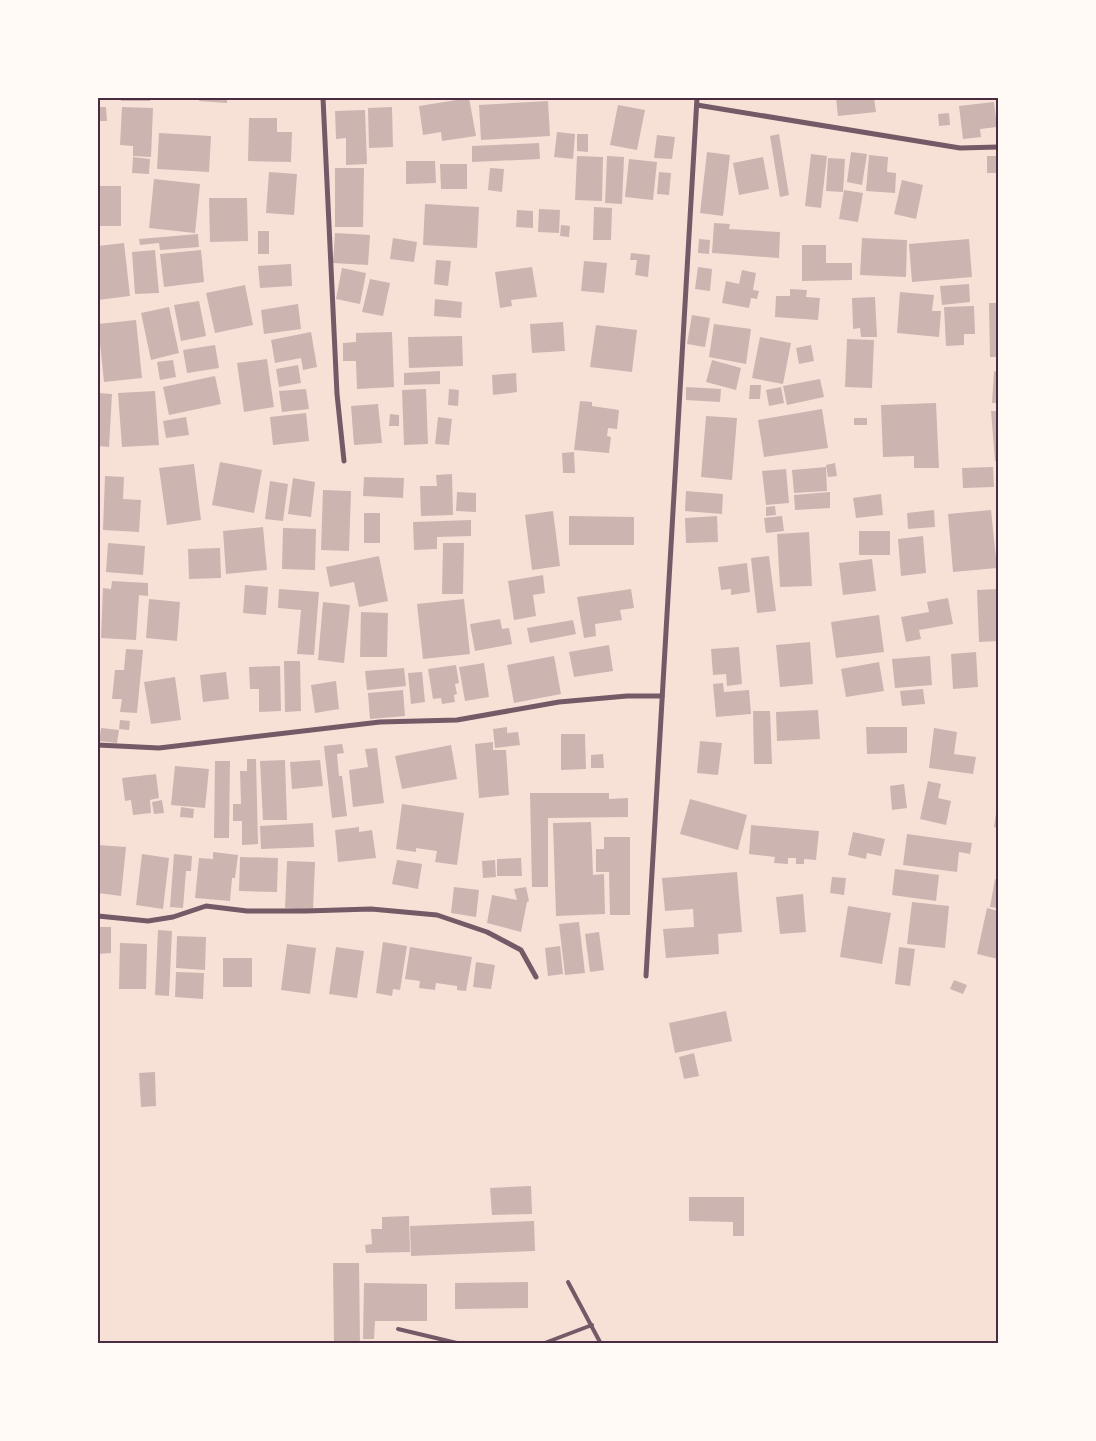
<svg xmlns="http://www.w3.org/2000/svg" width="1096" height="1441" viewBox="0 0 1096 1441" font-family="Signika,sans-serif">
	<rect width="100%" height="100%" fill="#f7e1d7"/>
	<!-- building -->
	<g fill="#ccb4b1">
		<rect x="121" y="98" width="29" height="3"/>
		<polygon points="199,98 227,98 227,103 199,101"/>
		<polygon points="263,98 277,98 277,99 263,100"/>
		<polygon points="469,98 476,136 442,141 441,132 423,135 419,106"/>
		<polygon points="836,98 874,98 876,112 838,116"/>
		<polygon points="548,101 550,136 481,140 479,105"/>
		<polygon points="994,102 997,127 980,129 981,137 963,139 959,106"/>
		<polygon points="618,105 645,110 637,150 610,145"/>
		<polygon points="98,107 106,107 107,121 98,121"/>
		<polygon points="122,107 153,108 151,157 133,156 133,146 120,145"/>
		<polygon points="392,107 393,147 369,148 368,108"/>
		<polygon points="365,110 367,164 346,165 346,138 336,139 335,111"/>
		<polygon points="949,113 950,125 939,126 938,114"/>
		<polygon points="249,118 277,118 277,132 292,132 291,162 248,161"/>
		<polygon points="557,132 575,134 573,159 554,157"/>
		<polygon points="159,133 211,136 209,172 157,169"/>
		<polygon points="577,134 588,134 588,152 577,151"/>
		<polygon points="779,134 789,195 780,197 770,136"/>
		<polygon points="657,135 675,137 672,159 654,158"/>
		<polygon points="539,143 540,159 472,162 472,146"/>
		<polygon points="707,152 730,155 723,216 700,213"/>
		<polygon points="851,152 867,154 862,185 847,182"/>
		<polygon points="811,154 827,156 821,208 805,206"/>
		<polygon points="869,155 888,157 887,172 896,173 895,193 866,191"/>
		<polygon points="577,156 603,157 602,201 575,200"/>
		<polygon points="607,156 624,157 622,204 605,203"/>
		<rect x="987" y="156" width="11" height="17"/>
		<polygon points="133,157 150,159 149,174 132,173"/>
		<polygon points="763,157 769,189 739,195 733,163"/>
		<polygon points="828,158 845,159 843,192 826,191"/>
		<polygon points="629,159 657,162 653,200 625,197"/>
		<polygon points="406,161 435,161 436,183 406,184"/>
		<polygon points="440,164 467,164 467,189 441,189"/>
		<polygon points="335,168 364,168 363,227 335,227"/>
		<polygon points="490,168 504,169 502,192 488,190"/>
		<polygon points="269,172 297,174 294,215 266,213"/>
		<polygon points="659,172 671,173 669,195 657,194"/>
		<polygon points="154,179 200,184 195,233 149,228"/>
		<polygon points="902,180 923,185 916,219 894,214"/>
		<rect x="98" y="186" width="23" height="40"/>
		<polygon points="844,190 863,193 858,222 839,219"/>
		<polygon points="209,198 247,198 248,241 210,242"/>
		<polygon points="425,204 479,207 477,248 423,245"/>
		<polygon points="594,207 612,208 611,240 593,240"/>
		<polygon points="539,209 560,210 559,233 538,232"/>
		<polygon points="517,210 533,211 533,228 516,227"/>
		<polygon points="714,223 730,224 729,229 780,232 779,258 712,253"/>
		<polygon points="561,225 570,226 569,237 560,236"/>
		<rect x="258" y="231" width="11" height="23"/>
		<polygon points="335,233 370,235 368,265 333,263"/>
		<polygon points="198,234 199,247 160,250 159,243 140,245 139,239"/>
		<polygon points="393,238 417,242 414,262 390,259"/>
		<polygon points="862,238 907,240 906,277 860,275"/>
		<polygon points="699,239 710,240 709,254 698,253"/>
		<polygon points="969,239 972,277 912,282 909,244"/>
		<polygon points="124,243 130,296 98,300 98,246"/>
		<polygon points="802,245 826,245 826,263 852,263 852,280 802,281"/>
		<polygon points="155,250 159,293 135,294 132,252"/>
		<polygon points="201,250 204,282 164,287 160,254"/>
		<polygon points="631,253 650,255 648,277 635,275 637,260 630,260"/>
		<polygon points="436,260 451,261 448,286 434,284"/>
		<polygon points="584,261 607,263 604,293 581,291"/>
		<polygon points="291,264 292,286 260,288 258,266"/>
		<polygon points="532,267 537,297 511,300 512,306 500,308 495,272"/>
		<polygon points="698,267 712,269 710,291 695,289"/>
		<polygon points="342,268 366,273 360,304 336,299"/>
		<polygon points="742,270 756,273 753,290 759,291 757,299 751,298 749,308 722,303 726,281 739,284"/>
		<polygon points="370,279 390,283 383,316 362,312"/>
		<polygon points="969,284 970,302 942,305 940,286"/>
		<polygon points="245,285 253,325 215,333 206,293"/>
		<polygon points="790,289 807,290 806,297 820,298 818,320 775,317 776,296 790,296"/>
		<polygon points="900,292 934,295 932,311 941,311 939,337 897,333"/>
		<polygon points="875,297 877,337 861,337 860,328 853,329 852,298"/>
		<polygon points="435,299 462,302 461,318 434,316"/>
		<polygon points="199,301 206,336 181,341 174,305"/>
		<polygon points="989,303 998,303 998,357 990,357"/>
		<polygon points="298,304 301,329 264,334 261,310"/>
		<polygon points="974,306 975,334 964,334 964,345 946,346 944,307"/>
		<polygon points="169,307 179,353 151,360 141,313"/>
		<polygon points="692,315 710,318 705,347 687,344"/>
		<polygon points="136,320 142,378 104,382 98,324"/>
		<polygon points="563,322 565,351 532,353 530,324"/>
		<polygon points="714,324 751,329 746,364 709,357"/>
		<polygon points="596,325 637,330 632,372 590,367"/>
		<polygon points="311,332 317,367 303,370 301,358 275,363 271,340"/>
		<polygon points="392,332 394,387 357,389 356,361 343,361 343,343 356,342 356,333"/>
		<polygon points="462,336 463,366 409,368 408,337"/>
		<polygon points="760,337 791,343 783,384 752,378"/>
		<polygon points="847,339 874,340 872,388 845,387"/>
		<polygon points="215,345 219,368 187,373 183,350"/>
		<polygon points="811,345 814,361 799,364 796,348"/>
		<polygon points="267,359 274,407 244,412 237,363"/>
		<polygon points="173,360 176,377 160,380 157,362"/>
		<polygon points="712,360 741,368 736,390 706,382"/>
		<polygon points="298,365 301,383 279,387 276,369"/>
		<polygon points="440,371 440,384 404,385 404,373"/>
		<polygon points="994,371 998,372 998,403 992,403"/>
		<polygon points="516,373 517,392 493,395 492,375"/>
		<polygon points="215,376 221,404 169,415 163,387"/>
		<polygon points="820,379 824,397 787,405 783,386"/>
		<polygon points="750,385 761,385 760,399 749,399"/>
		<polygon points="686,387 721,389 720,402 686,400"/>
		<polygon points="781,387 784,403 769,406 766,390"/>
		<polygon points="306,389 309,409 282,412 279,391"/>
		<polygon points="426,389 428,444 404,445 402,390"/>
		<polygon points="449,389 459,390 458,406 448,405"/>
		<polygon points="155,391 159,445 122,447 118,393"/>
		<polygon points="98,393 112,394 109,447 98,446"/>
		<polygon points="580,401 592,402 592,406 619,410 617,429 608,428 607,436 611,437 609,453 574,450"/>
		<polygon points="936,403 939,468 914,468 914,456 883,457 881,405"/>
		<polygon points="378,404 382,443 354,445 351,406"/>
		<polygon points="822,409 828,448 764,457 758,420"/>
		<polygon points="991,411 998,411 998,461 995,461"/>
		<polygon points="306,413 309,441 273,445 270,417"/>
		<polygon points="390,414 399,415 399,426 389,426"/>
		<polygon points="706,416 737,418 732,480 701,477"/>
		<polygon points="186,417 189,435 166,438 163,421"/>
		<polygon points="438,417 452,419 449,445 435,444"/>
		<rect x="854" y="418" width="13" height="7"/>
		<polygon points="574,452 575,473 563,473 562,453"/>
		<polygon points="220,462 262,470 254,513 212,505"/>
		<polygon points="835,463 837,476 828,477 826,465"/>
		<polygon points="194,464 201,520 167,525 159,468"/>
		<polygon points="826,467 827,491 794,493 792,470"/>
		<polygon points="993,467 994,487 963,488 962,468"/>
		<polygon points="786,469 789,503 766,505 762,471"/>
		<polygon points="452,474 453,515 421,516 420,486 437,486 436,475"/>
		<polygon points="105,476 124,477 123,499 141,500 139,532 103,530"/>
		<polygon points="364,477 404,478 403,498 363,496"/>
		<polygon points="293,478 315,482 311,517 288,514"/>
		<polygon points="270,481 288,484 283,521 265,519"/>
		<polygon points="323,490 351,491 349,551 321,550"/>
		<polygon points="686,491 723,494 722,514 685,511"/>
		<polygon points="457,492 476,493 476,512 456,511"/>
		<polygon points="830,492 830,508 795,510 794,495"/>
		<polygon points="881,494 883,515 856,518 853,498"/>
		<polygon points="775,506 776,515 766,516 766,507"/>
		<polygon points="934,510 935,527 908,529 907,513"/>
		<polygon points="991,510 997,568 953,572 948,514"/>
		<polygon points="553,511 560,566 532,570 525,515"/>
		<rect x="364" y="513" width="16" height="30"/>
		<polygon points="569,516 634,517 634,545 569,545"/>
		<polygon points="717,516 718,542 686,543 685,518"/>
		<polygon points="782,516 784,531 766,533 764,518"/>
		<polygon points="471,520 471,536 437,537 437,549 414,550 413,522"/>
		<polygon points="263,527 267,570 226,574 223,531"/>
		<polygon points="283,528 316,529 315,570 282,569"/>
		<rect x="859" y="531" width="31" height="24"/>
		<polygon points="809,532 812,586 780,587 777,534"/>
		<polygon points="923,536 926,573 901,576 898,539"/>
		<polygon points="108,543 145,546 143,575 106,572"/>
		<polygon points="443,543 464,543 463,594 442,594"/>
		<polygon points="220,548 221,578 189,579 188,549"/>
		<polygon points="379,556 388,601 359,607 354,582 330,587 326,567"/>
		<polygon points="769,556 776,611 757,613 751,558"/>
		<polygon points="872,559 876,591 843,595 839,563"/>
		<polygon points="747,563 750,592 731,595 731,589 721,590 718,567"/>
		<polygon points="543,575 545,593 533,595 536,616 514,620 508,581"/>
		<polygon points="112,581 148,583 148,596 139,595 136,640 101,638 103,588 111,589"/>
		<polygon points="245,585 268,587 266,615 243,613"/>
		<polygon points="279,589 319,592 314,655 297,654 301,610 278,608"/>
		<polygon points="631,589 634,608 620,610 622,620 595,624 596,636 584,638 577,597"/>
		<polygon points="998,589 998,641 979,642 977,590"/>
		<polygon points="948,598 953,624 919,630 921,639 906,642 901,617 929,612 927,602"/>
		<polygon points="149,599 180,602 177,641 146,638"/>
		<polygon points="464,599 470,654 423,659 417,604"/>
		<polygon points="323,602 350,605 344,663 318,660"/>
		<polygon points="361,612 388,613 387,657 360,657"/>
		<polygon points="879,615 884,652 836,658 831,622"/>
		<polygon points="500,619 502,629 509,628 512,644 475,651 470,624"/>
		<polygon points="573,620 576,634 530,643 527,628"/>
		<polygon points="810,642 813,684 780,687 776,645"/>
		<polygon points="609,645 613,671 574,677 569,652"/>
		<polygon points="739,647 742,684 727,686 726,674 713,675 711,649"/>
		<polygon points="126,649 143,650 137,713 120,712 122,699 112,699 115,670 124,670"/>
		<polygon points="976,652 978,687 953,689 951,654"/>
		<polygon points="554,656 561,694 514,703 507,665"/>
		<polygon points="930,656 932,685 895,688 892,659"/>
		<polygon points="284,661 300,661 301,711 285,712"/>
		<polygon points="879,662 884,691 846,697 841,669"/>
		<polygon points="484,663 489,697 465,701 459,667"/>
		<polygon points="456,665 459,683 455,684 457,694 454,695 455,702 442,704 441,698 433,699 428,669"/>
		<polygon points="280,666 281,711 259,712 259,689 250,689 249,667"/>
		<polygon points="404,668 406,686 367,690 365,671"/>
		<polygon points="226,672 229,699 203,702 200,675"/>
		<polygon points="422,672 425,702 411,704 408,673"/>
		<polygon points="175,677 181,720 151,724 144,682"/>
		<polygon points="336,681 339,709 315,713 311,685"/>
		<polygon points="723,683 724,692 749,690 751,714 716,717 713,684"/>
		<polygon points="923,689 925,704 902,706 900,691"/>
		<polygon points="403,690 405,716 370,719 368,693"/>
		<polygon points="818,710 820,739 777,741 776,712"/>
		<polygon points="753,711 770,711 772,764 754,764"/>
		<polygon points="120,720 130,721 129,730 119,729"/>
		<polygon points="507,727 507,733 518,732 520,745 495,748 493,729"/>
		<polygon points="866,727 907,727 907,753 867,754"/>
		<polygon points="101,728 119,730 117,743 99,741"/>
		<polygon points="934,728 957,732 954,754 976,757 973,774 929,768"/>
		<polygon points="561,734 585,734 586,769 561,770"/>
		<polygon points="700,741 722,743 718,775 697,773"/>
		<polygon points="493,742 493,750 506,750 509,795 479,798 475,744"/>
		<polygon points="342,744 344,753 337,754 339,776 342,776 347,816 332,818 324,746"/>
		<polygon points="451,745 457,779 402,789 395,756"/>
		<polygon points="377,748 384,803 353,807 349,770 368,767 365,749"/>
		<polygon points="603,754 604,768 591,768 591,755"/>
		<polygon points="247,759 256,759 258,844 242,845 242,821 233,821 233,804 241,804 240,771 247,771"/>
		<polygon points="285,760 287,820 263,820 260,761"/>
		<polygon points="320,760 323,786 292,789 290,762"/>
		<polygon points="215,761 230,761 229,838 214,838"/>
		<polygon points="175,766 209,769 205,808 171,805"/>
		<polygon points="156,774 159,798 150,800 151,813 133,815 131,800 125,801 122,778"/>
		<polygon points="928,781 941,784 938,798 951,801 946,825 920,819"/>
		<polygon points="904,784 907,808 892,810 890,786"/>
		<polygon points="530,793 609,793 609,799 628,798 628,817 548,818 548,887 532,887"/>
		<polygon points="690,799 747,815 738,850 680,834"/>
		<polygon points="162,800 164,813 154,814 152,802"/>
		<polygon points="402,804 464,813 457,865 435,862 437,851 416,848 416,852 396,849"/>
		<polygon points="181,807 194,809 193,818 180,817"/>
		<polygon points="997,807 998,807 998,828 994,827"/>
		<polygon points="591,822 593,875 604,874 605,914 556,916 553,823"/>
		<polygon points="313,823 314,847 261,849 260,826"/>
		<polygon points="751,825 819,831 816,860 804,859 804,864 796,864 796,858 788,858 788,864 774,863 775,857 749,854"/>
		<polygon points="359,827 359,832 372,830 376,858 338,862 335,830"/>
		<polygon points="853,832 885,839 881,856 867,853 866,859 848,855"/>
		<polygon points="907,834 972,843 970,854 959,852 957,872 903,865"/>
		<polygon points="604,837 630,837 630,915 610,915 609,872 596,872 596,849 604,849"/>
		<polygon points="98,845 126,847 121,896 98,893"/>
		<polygon points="213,852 238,855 235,878 232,878 230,901 195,898 199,858 213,859"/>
		<polygon points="142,854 169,858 163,909 136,905"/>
		<polygon points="174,854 192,856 191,871 186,871 183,908 170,907"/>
		<polygon points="240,857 278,858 277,892 239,891"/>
		<polygon points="521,858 522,876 497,876 497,859"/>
		<polygon points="397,860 422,864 418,889 392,884"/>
		<polygon points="495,860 496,877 483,878 482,861"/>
		<polygon points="287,861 315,862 313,910 285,908"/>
		<polygon points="895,869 939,875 936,901 892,895"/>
		<polygon points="737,872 742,932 718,934 719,954 666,958 663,929 694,927 693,909 665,911 662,878"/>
		<polygon points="832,877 846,878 844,895 830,893"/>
		<polygon points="995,879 998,880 998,908 990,907"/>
		<polygon points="454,887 479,890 476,917 451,913"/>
		<polygon points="526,887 529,901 527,902 521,932 487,923 492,895 517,900 514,889"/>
		<polygon points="803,894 806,932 780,934 776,897"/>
		<polygon points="912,902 949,906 945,948 907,944"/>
		<polygon points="848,906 891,913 882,964 840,957"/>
		<polygon points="987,908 998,911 998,959 977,954"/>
		<polygon points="579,922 585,973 565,975 559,924"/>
		<polygon points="98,927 111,927 111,953 98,954"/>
		<polygon points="158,930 172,931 169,996 155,995"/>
		<polygon points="599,932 604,970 590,972 585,934"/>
		<polygon points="177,936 206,937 205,970 176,968"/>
		<polygon points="383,942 407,946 400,990 393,989 392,996 376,993"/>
		<polygon points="120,943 147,944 146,989 119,989"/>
		<polygon points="287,944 316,948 310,994 281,990"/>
		<polygon points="560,946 563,974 548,976 545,948"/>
		<polygon points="336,947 364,951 357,998 329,994"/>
		<polygon points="410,947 472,957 466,991 457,990 457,986 436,983 435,990 419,988 420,981 405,979"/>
		<polygon points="899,947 915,949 910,986 895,984"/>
		<rect x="223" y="958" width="29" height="29"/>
		<polygon points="476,962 495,965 491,989 473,987"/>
		<polygon points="176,972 204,973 203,999 175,997"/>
		<polygon points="954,980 967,985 963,994 950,989"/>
		<polygon points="726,1011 732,1041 675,1053 669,1023"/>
		<polygon points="694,1053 699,1076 684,1079 679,1057"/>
		<polygon points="155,1072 156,1106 141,1107 139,1073"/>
		<polygon points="531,1186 532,1214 492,1215 490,1188"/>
		<polygon points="689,1197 744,1197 744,1236 733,1236 733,1222 689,1221"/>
		<polygon points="409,1216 410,1252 366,1253 365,1245 372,1244 371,1229 382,1229 382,1217"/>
		<polygon points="534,1221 535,1251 411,1256 410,1226"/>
		<polygon points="333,1263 359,1263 360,1344 334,1344"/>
		<polygon points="528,1282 528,1308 455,1309 455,1283"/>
		<polygon points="364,1283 427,1284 427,1321 375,1321 374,1339 363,1339"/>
	</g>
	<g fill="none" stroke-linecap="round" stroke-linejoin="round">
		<!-- service -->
		<g stroke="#755966" stroke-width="4">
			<polyline points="568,1282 601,1344"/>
			<polyline points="398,1329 461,1344"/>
			<polyline points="542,1344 592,1325"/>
		</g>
		<!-- minor -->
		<g stroke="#755966" stroke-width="5">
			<polyline points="323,98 337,394 344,461"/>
			<polyline points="697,105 960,148 998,147"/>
			<polyline points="98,745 159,748 380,722 457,720 559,702 627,696 662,696"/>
			<polyline points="98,916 148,921 173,917 206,906 247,911 306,911 371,909 437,915 487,932 521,950 536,977"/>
			<polyline points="646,976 697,98"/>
		</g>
	</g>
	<!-- border -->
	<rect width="1096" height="1441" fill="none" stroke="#fffaf5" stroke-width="198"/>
	<rect x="99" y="99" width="898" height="1243" fill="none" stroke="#4a2c40" stroke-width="2"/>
</svg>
